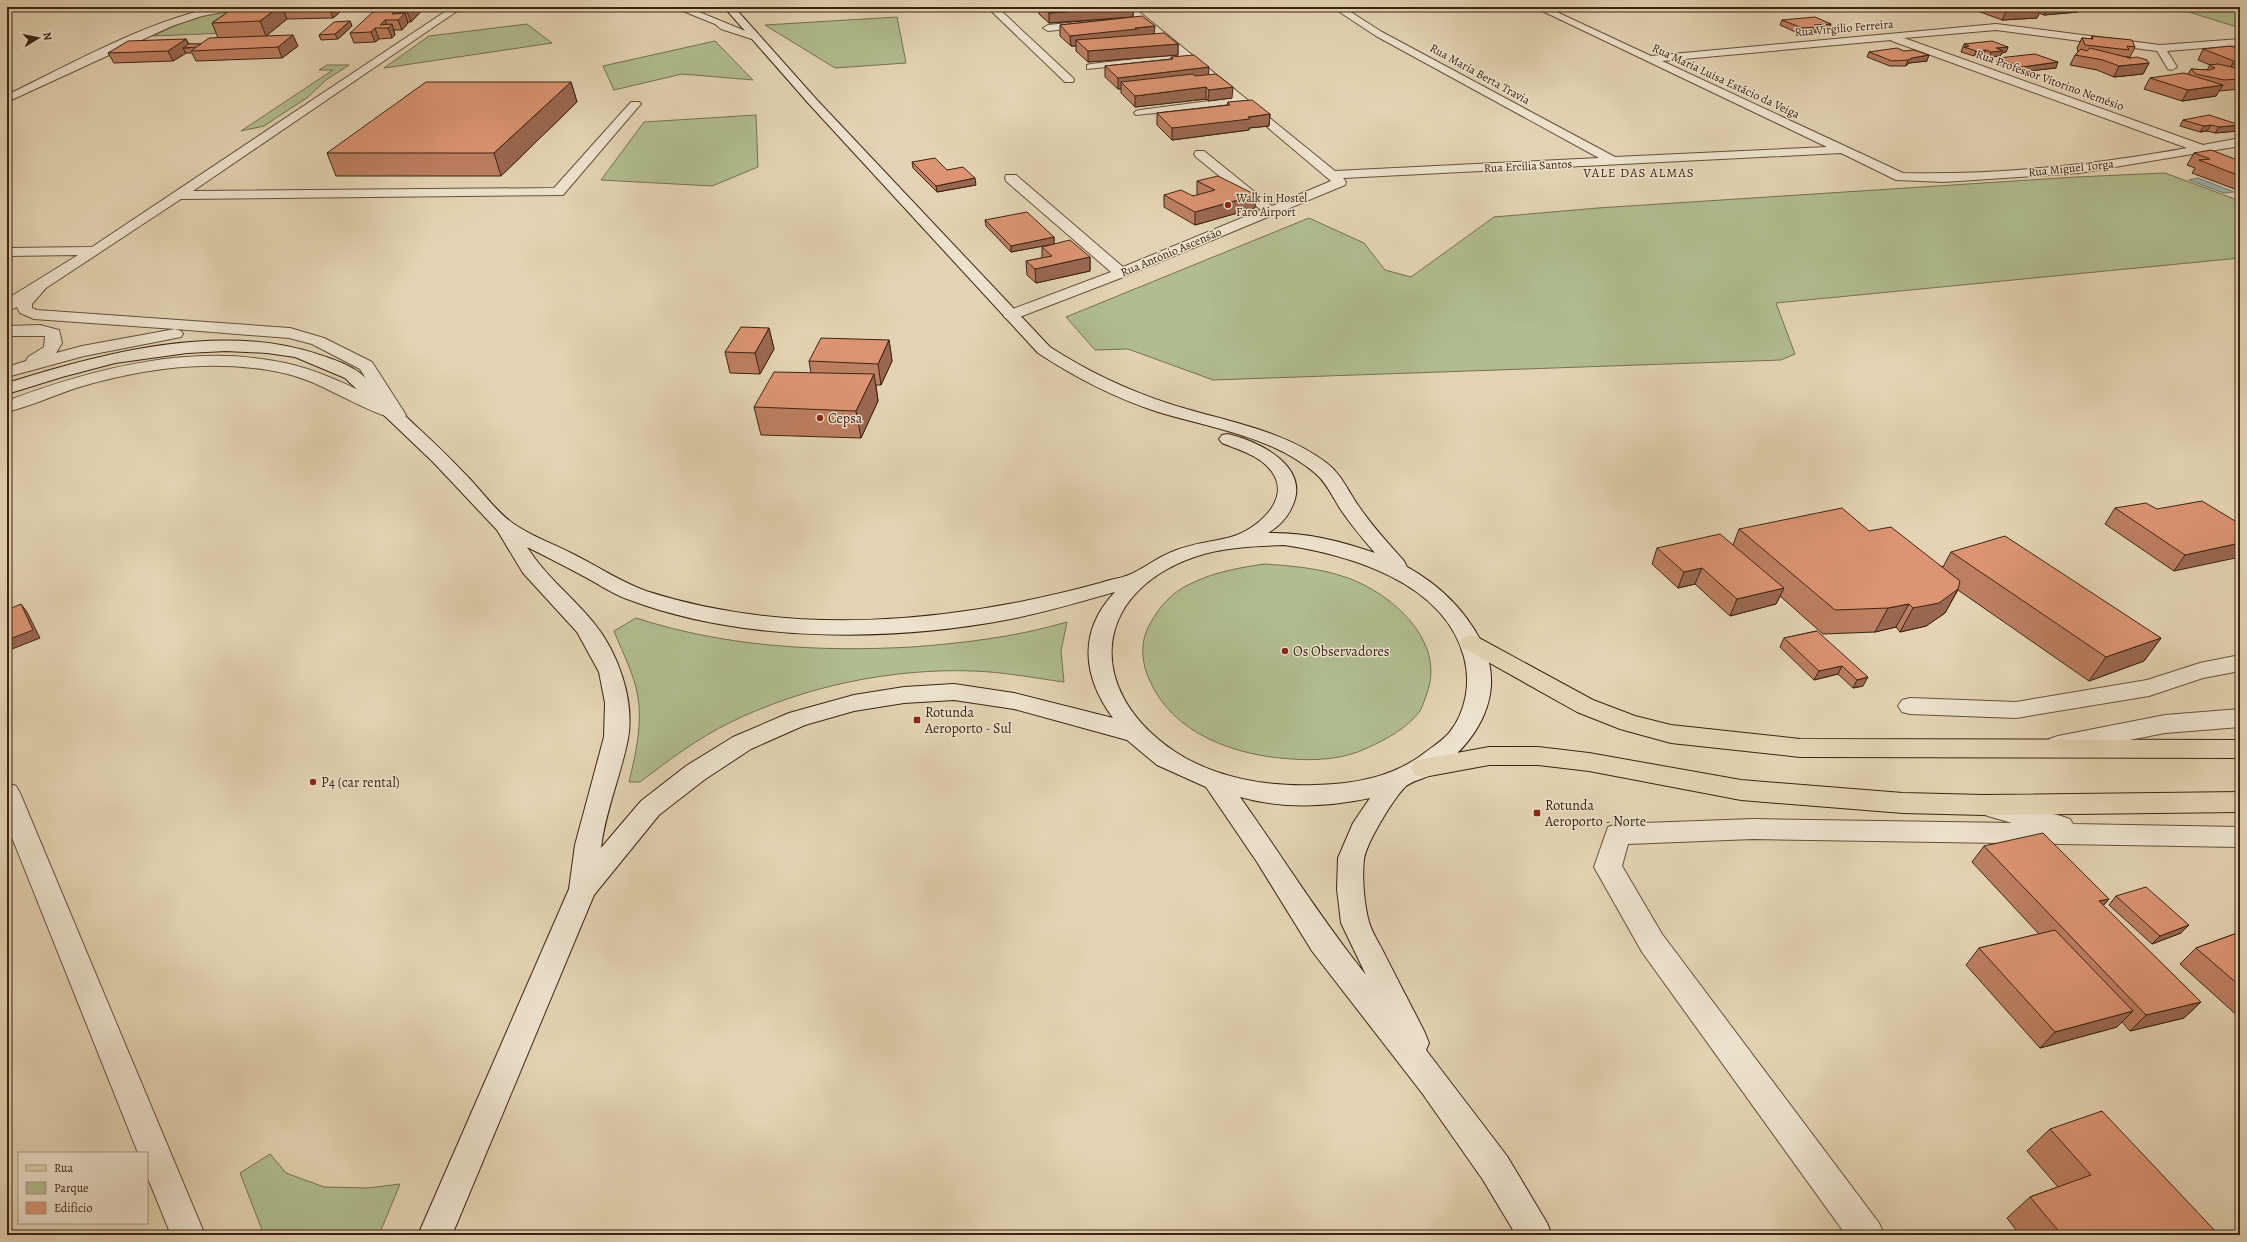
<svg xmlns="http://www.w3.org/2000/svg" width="2247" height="1242" viewBox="0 0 2247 1242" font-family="Alegreya,serif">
	<rect width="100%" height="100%" fill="#e3d3b2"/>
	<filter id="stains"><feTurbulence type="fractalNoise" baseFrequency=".005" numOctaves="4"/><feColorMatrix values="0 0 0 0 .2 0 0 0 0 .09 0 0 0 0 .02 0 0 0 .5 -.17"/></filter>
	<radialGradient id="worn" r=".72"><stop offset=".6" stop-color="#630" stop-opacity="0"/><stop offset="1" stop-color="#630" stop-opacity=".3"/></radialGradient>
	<!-- green -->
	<g fill="#b0bd8f" stroke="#767050">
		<polygon points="2173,7 2240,7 2240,28"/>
		<polygon points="231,10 225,33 153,36 193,17"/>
		<polygon points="897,17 906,63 835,68 765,25"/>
		<polygon points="527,24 552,43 384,68 429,36"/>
		<polygon points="715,41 753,80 682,74 614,90 603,66"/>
		<polygon points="327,65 349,65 326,80 308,97 264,126 241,131 333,70 319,70"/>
		<polygon points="756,115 758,167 712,186 601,180 644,122"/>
		<polygon points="2165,173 2240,201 2240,258 1776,303 1795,354 1781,360 1213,380 1128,349 1095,350 1066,317 1309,218 1364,243 1385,270 1411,277 1494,217 1598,208 2076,177"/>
		<path d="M1264 564C1293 566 1320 568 1348 578 1392 594 1446 641 1427 693 1425 698 1423 706 1420 711 1406 729 1387 739 1367 748 1345 759 1316 761 1292 759 1236 756 1172 734 1149 679 1141 661 1140 641 1150 624 1159 607 1172 592 1190 584 1214 572 1238 568 1264 564Z"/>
		<path d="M636 618C726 647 818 652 912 647 964 643 1016 637 1067 622L1061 651 1064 682C1034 678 1004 672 974 671 892 668 805 686 731 722 698 738 669 760 640 782H629C635 757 641 731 639 705 637 679 623 654 614 631Z"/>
		<polygon points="270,1154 286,1173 324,1187 368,1188 400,1184 379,1235 264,1235 240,1173"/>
	</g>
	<!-- water -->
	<polygon fill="#98b6b6" stroke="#737c74" points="2198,178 2234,192 2224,193 2189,180"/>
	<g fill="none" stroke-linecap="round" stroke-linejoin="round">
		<!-- street casing -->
		<g stroke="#65503a" stroke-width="2">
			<g id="street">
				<path d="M216 7H240L235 10 202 16 172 26 7 102V95C73 63 145 22 216 7Z"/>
				<path d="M452 7H463L193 191 554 188 631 102H639L641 104 639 106 563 195 181 199 46 288 32 304V308L37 310 290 328 324 338 372 362 406 415 403 419C388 423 328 388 309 381 291 374 272 370 253 368 195 361 131 371 76 388 53 396 30 406 7 412V401C94 368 193 343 285 363 318 370 348 385 378 399L360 369 312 344 289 338 175 329 181 331 183 334 181 337 84 356 7 377V367L26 361 28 357 44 347 45 336H7V326L40 325 59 330 62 343 56 353 82 346 175 329 34 319 20 313 17 307 7 311V299L78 255 7 256V248L92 247Z"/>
				<polygon points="673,7 687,7 760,37 755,40 721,29 715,24"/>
				<polygon points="987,7 997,7 1073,78 1074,80 1073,82 1065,82"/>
				<path d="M1122 7H1133L1335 171 1599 158 1376 36 1332 7H1343L1382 32 1615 157 1827 147 1534 7H1546L1651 56 1996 24 2160 45 2240 39V45L2167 51 2177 67 2172 70 2168 69 2157 51 1996 30 1904 38 2203 145 2240 138V146L2079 173 1944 182 1896 180 1841 153 1343 178 1346 182 1345 185 1126 276 1017 318H1005L1003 315 1005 312 1111 272 1006 181 1005 178 1006 175H1016L1123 267 1261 210 1196 157 1194 154 1196 151H1204L1272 206 1331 181 1240 104 1136 115 1134 113 1136 111 1140 110 1232 98 1185 59 1087 69V65L1091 64 1178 54ZM1891 40 1892 41 2187 148C2094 165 1998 175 1903 173L1662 61Z"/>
				<polygon points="1089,21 1094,24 1092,26 1048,31 1043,28 1048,25"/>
				<polygon points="2240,655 2240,671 2203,678 2149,696 2016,718 1910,714 1902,712 1898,706 1902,700 1910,698 2016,702 2147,680 2200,663"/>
				<polygon points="2240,709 2240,727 2165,733 2058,754 2049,751 2046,745 2049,739 2058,736 2165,715"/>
				<polygon points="7,783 16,786 20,793 205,1235 171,1235 147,1176 147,1153 138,1153 7,825"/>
				<polygon points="1990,797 2061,816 2070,819 2073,824 2240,827 2240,847 1753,839 1628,844 1622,866 1662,934 1879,1223 1884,1235 1846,1235 1642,952 1594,867 1608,827 1617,824 1753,819 2012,823 1981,814 1977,807 1981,800"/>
			</g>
		</g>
		<!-- secondary casing -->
		<g stroke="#3b2412" stroke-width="2">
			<path id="secondary" d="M724 7H734L817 100 1050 347C1087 371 1127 390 1170 404 1223 421 1283 429 1328 464 1342 475 1349 493 1360 508 1373 527 1389 544 1404 561L1407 567C1438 584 1464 609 1481 641 1508 694 1477 742 1434 773 1426 779 1411 780 1404 788 1392 801 1367 842 1364 859 1362 878 1364 904 1369 922 1372 933 1380 944 1385 955 1398 981 1412 1007 1425 1033L1429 1043 1426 1050 1507 1156 1547 1223 1552 1235H1516L1483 1180 1422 1093 1312 951 1257 862 1206 787 1157 765 1127 740 1014 709 954 700 904 703 854 711 805 725 751 749 704 780 659 815 594 895 452 1235H418L569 889 575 845 604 737 605 703 599 672 577 632 523 573 497 530 433 462 345 378 295 357 267 353 226 351 187 353 115 363 62 377 7 394V383C102 353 222 321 320 355 333 359 349 365 360 373 373 384 385 397 398 409 421 431 445 452 467 476 482 491 496 512 514 524 531 536 554 544 573 554 597 566 621 582 646 591 792 638 954 623 1100 583 1111 579 1125 578 1135 572 1149 565 1160 556 1174 551 1193 543 1212 542 1231 537 1256 530 1292 500 1272 472 1261 456 1239 450 1222 443L1219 439 1222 435 1228 434C1261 442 1313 468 1291 509 1286 519 1278 527 1268 533 1303 532 1342 541 1375 553 1363 539 1351 525 1341 510 1333 498 1327 483 1315 473 1272 436 1210 428 1158 412 1115 398 1076 378 1038 353L809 104ZM1284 545C1350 555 1444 582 1464 657 1471 683 1466 712 1449 733 1443 740 1434 746 1427 751 1395 777 1355 784 1315 785 1268 787 1214 778 1174 751 1080 687 1094 586 1204 554 1230 547 1257 546 1284 545ZM527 547C547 557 567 567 587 578 600 585 613 594 627 599 742 643 892 642 1011 619 1046 612 1080 602 1115 592 1077 632 1083 677 1113 718L1014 693 954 684 904 687 854 695 789 713 733 737 686 766 641 801 601 848C605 812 621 775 628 739 635 700 618 652 593 622 572 596 545 576 527 547ZM1240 797C1282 809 1328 807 1370 798L1353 823 1338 858 1337 889 1341 923 1366 975C1320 918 1282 856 1240 797Z"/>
		</g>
		<!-- primary casing -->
		<g stroke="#3b2412" stroke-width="2">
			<g id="primary">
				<polygon points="1471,635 1479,638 1593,700 1635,716 1671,725 1800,739 2240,740 2240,758 1800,757 1671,743 1620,729 1577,712 1463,648 1460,643 1463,638"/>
				<polygon points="1489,747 1538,747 1589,753 1741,780 1903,793 1984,795 2240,792 2240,812 1984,815 1903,813 1741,800 1589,771 1538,765 1489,765 1424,777 1415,775 1411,768 1415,761 1424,759"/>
			</g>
		</g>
		<!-- street -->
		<use href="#street" fill="#ede2cd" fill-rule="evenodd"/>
		<!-- secondary -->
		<use href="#secondary" fill="#ede2cd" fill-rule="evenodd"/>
		<!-- primary -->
		<use href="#primary" fill="#e3d3b2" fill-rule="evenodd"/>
	</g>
	<!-- wall -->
	<g fill="#bd7f62" stroke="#3b2412">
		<polygon points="235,7 346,7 333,18 287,19 266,36 298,46 282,58 196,61 192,53 186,53 173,61 114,63 108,53 186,39 189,44 201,44 218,38 212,23"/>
		<polygon points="425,7 411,22 408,22 408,23 402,30 394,30 395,35 392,38 379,39 375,42 354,43 350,33 387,11"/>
		<polygon points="1039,7 1133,7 1133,17 1154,34 1178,44 1178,55 1088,62 1076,51 1076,46 1071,46 1060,36 1060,25 1125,18 1049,23 1039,14"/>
		<polygon points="1976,7 2080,7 2078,12 2044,15 2039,13 2037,18 2002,20 1975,10"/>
		<polygon points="1782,20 1830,29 1818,30 1817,32 1800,34 1780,25"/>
		<polygon points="350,21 352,26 338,39 321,40 319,35"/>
		<polygon points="2092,36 2135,47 2130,57 2126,57 2149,63 2143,74 2114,77 2097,70 2070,65 2075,55 2078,52 2077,48 2082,38 2091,39"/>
		<polygon points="1964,44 2008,47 2006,52 2002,53 2000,56 1989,57 1983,55 1974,56 1961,52"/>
		<polygon points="2203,49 2240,49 2240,89 2219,91 2216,96 2182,101 2144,89 2150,78 2188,74 2191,69 2207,70 2210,65 2198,60"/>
		<polygon points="1869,52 1927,61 1909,63 1906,66 1890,66 1867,57"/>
		<polygon points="1171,57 1208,75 1232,98 1208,101 1206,99 1135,107 1121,93 1121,89 1118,89 1105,77 1105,66 1171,59"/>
		<polygon points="1998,58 2056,68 2019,72 1996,64"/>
		<polygon points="571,82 577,102 501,176 336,176 327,153"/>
		<polygon points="1228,102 1270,114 1269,126 1249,128 1249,130 1172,140 1157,125 1157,113 1227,105"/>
		<polygon points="2183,120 2240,125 2238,131 2215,133 2207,131 2200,132 2180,126"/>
		<polygon points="2240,148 2240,159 2235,157"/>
		<polygon points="2194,153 2240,161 2240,191 2192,173 2195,168 2187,165"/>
		<polygon points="912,162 947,170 976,185 937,192 913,168"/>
		<polygon points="1197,181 1255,208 1195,225 1164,207 1164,195 1193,196 1199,195 1197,194"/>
		<polygon points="985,220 1054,237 1054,244 1011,252 986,226"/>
		<polygon points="1042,247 1090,257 1090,271 1036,283 1027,275 1026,261 1042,258"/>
		<polygon points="769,328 774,349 760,374 730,373 725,352"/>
		<polygon points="889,340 892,361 881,385 876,385 878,401 861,438 761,435 754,407 811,373 809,361"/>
		<polygon points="2115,508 2240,524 2174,571 2105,524"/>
		<polygon points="1739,529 1869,531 1943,567 1951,552 2161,638 2144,661 2089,681 1958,590 1945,613 1926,626 1900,632 1896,627 1875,632 1823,634 1780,596 1776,604 1730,616 1695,584 1678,588 1652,564 1657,548 1733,545"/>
		<polygon points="1817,631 1863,686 1853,688 1838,674 1814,680 1780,647 1784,638"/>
		<polygon points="1984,846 2109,899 2103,906 2201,1002 2184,1018 2130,1031 2122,1022 2117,1027 2040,1048 1966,965 1979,948 2039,934 1972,862"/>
		<polygon points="2116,896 2189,925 2181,933 2152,944 2109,905"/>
		<polygon points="2240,932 2240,1018 2180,964 2196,948"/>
		<polygon points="2050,1129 2219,1235 2020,1235 2007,1218 2030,1197 2058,1187 2027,1151"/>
	</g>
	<!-- shaded-wall -->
	<g fill="#9a6850" stroke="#3b2412">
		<polygon points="279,7 282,7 287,19 266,36 260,21"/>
		<polygon points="329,7 346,7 333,18"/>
		<polygon points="412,7 425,7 411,22 407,12"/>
		<polygon points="1133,7 1133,17 1049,23 1049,13"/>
		<polygon points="2047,7 2080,7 2078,12 2044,15"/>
		<polygon points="2042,8 2037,18 2002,20 2007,10"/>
		<polygon points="405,13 408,23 402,30 398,20"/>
		<polygon points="385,20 388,28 380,25"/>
		<polygon points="350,21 352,26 338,39 335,34"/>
		<polygon points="392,24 395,35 392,38 388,28"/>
		<polygon points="1831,24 1830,29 1818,30 1817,32 1800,34 1802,28 1814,25"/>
		<polygon points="1155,26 1154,36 1076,40 1076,46 1071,46 1070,36"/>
		<polygon points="375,28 379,39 375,42 371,32"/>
		<polygon points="293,35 298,46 282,58 278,47"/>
		<polygon points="186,39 190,48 183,48 186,53 173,61 168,51"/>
		<polygon points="1178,44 1178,55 1088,62 1088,51"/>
		<polygon points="2008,47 2006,52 2002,53 2000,56 1989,57 1991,52 1996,48"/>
		<polygon points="1986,50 1983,55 1974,56 1976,51"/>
		<polygon points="1929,55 1927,61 1909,63 1906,66 1908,60 1912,58"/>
		<polygon points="2240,60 2240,63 2236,71 2228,72 2234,61"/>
		<polygon points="2058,62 2056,68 2019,72 2022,67"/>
		<polygon points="2149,63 2143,74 2114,77 2119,66"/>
		<polygon points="1209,67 1208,78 1121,82 1121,89 1118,89 1118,78"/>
		<polygon points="571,82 577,102 501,176 494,153"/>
		<polygon points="2223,85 2216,96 2182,101 2188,90"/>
		<polygon points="1206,87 1206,99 1135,107 1135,96"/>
		<polygon points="1233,87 1232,98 1208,101 1209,90"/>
		<polygon points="1270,114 1269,126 1249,128 1249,130 1172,140 1172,128"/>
		<polygon points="2211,125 2207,131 2200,132 2204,126"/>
		<polygon points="2240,125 2240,128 2238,131 2215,133 2219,127"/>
		<polygon points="975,178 976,185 937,192 936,186"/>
		<polygon points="1256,195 1255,208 1195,225 1195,212"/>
		<polygon points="1054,237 1054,244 1011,252 1011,246"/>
		<polygon points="1090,257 1090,271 1036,283 1035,269"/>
		<polygon points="769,328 774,349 760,374 755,353"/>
		<polygon points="889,340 892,361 881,385 878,364"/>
		<polygon points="874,374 878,401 861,438 856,411"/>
		<polygon points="2240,543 2240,557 2174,571 2185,555"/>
		<polygon points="1702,568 1695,584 1678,588 1684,572"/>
		<polygon points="1784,588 1776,604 1730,616 1737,599"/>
		<polygon points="1958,589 1945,613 1926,626 1900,632 1913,608"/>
		<polygon points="21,604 27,612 40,638 7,651 7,640"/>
		<polygon points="1909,604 1896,627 1875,632 1888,608"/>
		<polygon points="2161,638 2144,661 2089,681 2106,657"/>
		<polygon points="1842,666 1838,674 1814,680 1819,671"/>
		<polygon points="1868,677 1863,686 1853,688 1857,680"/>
		<polygon points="2109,899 2095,915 2099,901"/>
		<polygon points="2189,925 2181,933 2152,944 2160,936"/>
		<polygon points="2201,1002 2184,1018 2130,1031 2146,1015"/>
		<polygon points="2133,1011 2117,1027 2040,1048 2055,1032"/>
	</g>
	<!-- building -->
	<g fill="#dc9472" stroke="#3b2412">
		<polygon points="235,7 279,7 260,21 212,23"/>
		<polygon points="391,7 412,7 407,12 393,12 392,14 405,13 398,20 385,20 380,25 392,24 388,28 375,28 371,32 350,33 373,12 387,11"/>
		<polygon points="1042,7 1133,7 1049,13"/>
		<polygon points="1998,7 2040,7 2042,8 2007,10"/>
		<polygon points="1142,16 1155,26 1135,28 1137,29 1070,36 1060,25"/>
		<polygon points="1815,17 1831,24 1814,25 1819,27 1802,28 1782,20"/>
		<polygon points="350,21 335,34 319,35 334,22"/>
		<polygon points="1164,33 1178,44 1088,51 1076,40"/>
		<polygon points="293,35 278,47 191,51 209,38"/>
		<polygon points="2092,36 2132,40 2135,47 2127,46 2129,50 2085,45 2082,38 2093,39"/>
		<polygon points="186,39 168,51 108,53 128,41"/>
		<polygon points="1992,41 2008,47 1996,48 2003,51 1991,52 1986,50 1976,51 1964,47 1969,46 1964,44"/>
		<polygon points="189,44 201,44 196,47 183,48"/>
		<polygon points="2230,46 2240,49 2240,60 2234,61 2203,49"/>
		<polygon points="1897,48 1904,51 1914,50 1929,55 1912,58 1908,60 1892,61 1869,52"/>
		<polygon points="2090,48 2130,58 2137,57 2147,60 2149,63 2119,66 2103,60 2075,55 2081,49 2087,51"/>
		<polygon points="2035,54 2058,62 2022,67 1998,58"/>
		<polygon points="1194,55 1209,67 1118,78 1105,66 1173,59 1171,57"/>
		<polygon points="2218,64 2240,69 2240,79 2224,80 2196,74 2191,69 2209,70 2215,68 2209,65"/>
		<polygon points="2184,73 2223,85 2188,90 2150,78"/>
		<polygon points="1193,74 1195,76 1216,74 1233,87 1209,90 1206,87 1135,96 1121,82"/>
		<polygon points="426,82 571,82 494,153 327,153"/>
		<polygon points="1252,100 1270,114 1248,117 1250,119 1172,128 1157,113 1230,105 1228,102"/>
		<polygon points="2209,115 2240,125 2219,127 2211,125 2204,126 2183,120"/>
		<polygon points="2211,150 2240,161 2240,176 2199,160 2210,159 2194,153"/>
		<polygon points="935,158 947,170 963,167 975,178 936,186 912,162"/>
		<polygon points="1218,176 1256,195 1195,212 1164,195 1181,190 1193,196 1215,190 1197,181"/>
		<polygon points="1027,212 1054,237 1011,246 985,220"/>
		<polygon points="1070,240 1090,257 1035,269 1026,261 1052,256 1042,247"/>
		<polygon points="741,327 769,328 755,353 725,352"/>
		<polygon points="821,338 889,340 878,364 809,361"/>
		<polygon points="774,372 874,374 856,411 754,407"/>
		<polygon points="2202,501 2240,524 2240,543 2185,555 2115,508 2146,503 2157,509"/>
		<polygon points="1842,508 1869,531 1891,527 1960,581 1958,589 1939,603 1913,608 1909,604 1888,608 1835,610 1739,529"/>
		<polygon points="1720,534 1784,588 1737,599 1702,568 1684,572 1657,548"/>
		<polygon points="2005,536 2161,638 2106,657 1951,552"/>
		<polygon points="21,604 33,630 7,640 7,610"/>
		<polygon points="1817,631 1868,677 1857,680 1842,666 1819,671 1784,638"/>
		<polygon points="2043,833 2109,899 2099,901 2201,1002 2146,1015 1984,846"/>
		<polygon points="2146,887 2189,925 2160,936 2116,896"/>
		<polygon points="2055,930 2133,1011 2055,1032 1979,948"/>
		<polygon points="2240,932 2240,986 2196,948"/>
		<polygon points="2102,1111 2219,1235 2062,1235 2030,1197 2091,1175 2050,1129"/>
	</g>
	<!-- markers -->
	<g fill="#8f2418" stroke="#ede2cd" stroke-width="1.5">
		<circle cx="1228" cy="205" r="4"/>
		<circle cx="820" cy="418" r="4"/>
		<circle cx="1285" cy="651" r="4"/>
		<rect x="913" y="716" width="8" height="8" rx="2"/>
		<circle cx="313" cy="782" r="4"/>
		<rect x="1533" y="809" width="8" height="8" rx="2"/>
	</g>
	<g text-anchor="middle" stroke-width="3" stroke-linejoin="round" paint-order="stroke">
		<!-- far-street labels -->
		<g font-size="12" fill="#3b2412" stroke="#ede2cd">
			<text transform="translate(1844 28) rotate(-5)" y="4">Rua Virgílio Ferreira</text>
			<text transform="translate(1480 74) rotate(29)" y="4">Rua Maria Berta Travia</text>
			<text transform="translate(2050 80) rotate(20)" y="4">Rua Professor Vitorino Nemésio</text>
			<text transform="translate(1726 81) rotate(25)" y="4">Rua Maria Luísa Estácio da Veiga</text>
			<text transform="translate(1528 166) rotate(-3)" y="4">Rua Ercília Santos</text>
			<text transform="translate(2071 168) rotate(-6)" y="4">Rua Miguel Torga</text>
			<text transform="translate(1171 252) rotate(-23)" y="4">Rua António Ascensão</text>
		</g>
		<!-- far-poi labels -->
		<g font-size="12" fill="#3b2412" stroke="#ede2cd" text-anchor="start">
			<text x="1236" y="202">Walk in Hostel<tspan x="1236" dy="14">Faro Airport</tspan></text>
		</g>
		<!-- far-neighbourhood labels -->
		<g font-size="13" letter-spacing="1" fill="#3b2412" stroke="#ede2cd">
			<text x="1639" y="177">VALE DAS ALMAS</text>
		</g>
		<!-- poi labels -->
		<g font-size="14" fill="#3b2412" stroke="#ede2cd" text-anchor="start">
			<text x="828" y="423">Cepsa</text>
			<text x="1293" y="656">Os Observadores</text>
			<text x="925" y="717">Rotunda<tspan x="925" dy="16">Aeroporto - Sul</tspan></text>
			<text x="321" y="787">P4 (car rental)</text>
			<text x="1545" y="810">Rotunda<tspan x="1545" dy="16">Aeroporto - Norte</tspan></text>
		</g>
	</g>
	<!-- margin -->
	<rect width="2247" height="1242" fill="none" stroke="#e3d3b2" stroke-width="24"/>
	<rect x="8" y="8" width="2231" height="1226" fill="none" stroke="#3b2412" stroke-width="2"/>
	<rect x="12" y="12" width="2223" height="1218" fill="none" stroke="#3b2412"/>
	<!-- legend -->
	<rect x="18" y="1152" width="130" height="72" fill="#ede2cd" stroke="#a69682"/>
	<rect x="26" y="1165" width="20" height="6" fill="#e3d3b2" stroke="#a69682"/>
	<text x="54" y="1172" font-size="12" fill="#3b2412">Rua</text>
	<rect x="26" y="1182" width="20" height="12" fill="#b0bd8f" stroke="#a69682"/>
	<text x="54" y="1192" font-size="12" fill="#3b2412">Parque</text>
	<rect x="26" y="1202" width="20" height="12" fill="#dc9472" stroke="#a69682"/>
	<text x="54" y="1212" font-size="12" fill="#3b2412">Edifício</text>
	<!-- north arrow -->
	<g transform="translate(38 38) rotate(80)" stroke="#ede2cd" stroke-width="3" paint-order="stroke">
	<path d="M0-3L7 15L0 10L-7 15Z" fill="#3b2412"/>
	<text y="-6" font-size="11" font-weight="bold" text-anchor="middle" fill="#3b2412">N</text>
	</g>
	<rect width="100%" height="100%" filter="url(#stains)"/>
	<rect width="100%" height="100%" fill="url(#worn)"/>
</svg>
